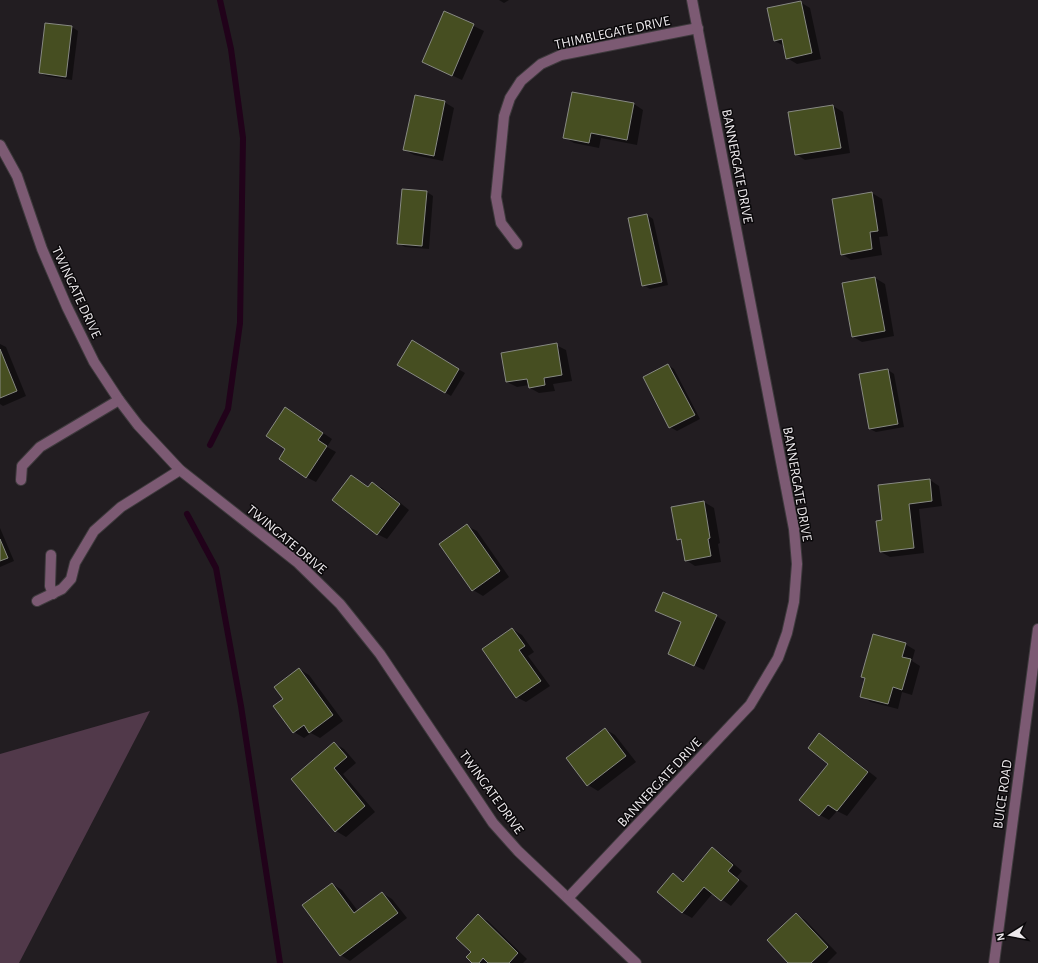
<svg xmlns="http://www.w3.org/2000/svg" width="1038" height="963" viewBox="0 0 1038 963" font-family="'Alegreya Sans',sans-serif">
	<rect width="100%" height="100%" fill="#221d21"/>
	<!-- green -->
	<polygon fill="#51394a" points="150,711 19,963 0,963 0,754"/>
	<!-- shadow -->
	<g fill="#0007">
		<polygon points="499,0 509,0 504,3"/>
		<polygon points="800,2 810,8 821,59 797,64 787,58 784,46 775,41"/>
		<polygon points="445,12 484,31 462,80 423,62"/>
		<polygon points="72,27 78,31 72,80 46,76 40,73"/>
		<polygon points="444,102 454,108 443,161 414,155 405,150"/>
		<polygon points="634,104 643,110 637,145 601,138 599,148 574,143 564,137"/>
		<polygon points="833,106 843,112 850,153 805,160 796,154 789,113"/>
		<polygon points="403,190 427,192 433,196 429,249 405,247 398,243"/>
		<polygon points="872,193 882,199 888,236 879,237 882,255 851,260 842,254"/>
		<polygon points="647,215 653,219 668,285 650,289 643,285"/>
		<polygon points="875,278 885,284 894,336 862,342 852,336"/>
		<polygon points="412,342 465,373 451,396 399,365"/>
		<polygon points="0,344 6,347 26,396 3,406 0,404"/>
		<polygon points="556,345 566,350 572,381 553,384 555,391 539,393 530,388 529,385 517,387 507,382"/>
		<polygon points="668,365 674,369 700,419 677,431 670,427 644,378"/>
		<polygon points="888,370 894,374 904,427 876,432 870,429"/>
		<polygon points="295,414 332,439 327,447 336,452 316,482 306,477 287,449"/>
		<polygon points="352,476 369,487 372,483 382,488 409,510 387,539 377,534"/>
		<polygon points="930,480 939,486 942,506 919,509 924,553 890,557 881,552 883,521"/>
		<polygon points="704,502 714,508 720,543 718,544 721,562 695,566 686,560 682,542 678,539"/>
		<polygon points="467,526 477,531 509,577 483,596 473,590"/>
		<polygon points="0,528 14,561 0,567"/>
		<polygon points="656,611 716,616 726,622 704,670 669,653 682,623"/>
		<polygon points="512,629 522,635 534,652 528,656 550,686 526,702 516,697"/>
		<polygon points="905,644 915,650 912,661 920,666 912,695 902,692 898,709 871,702 861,696 866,679 862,677"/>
		<polygon points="299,669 309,675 343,721 320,738 311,733 304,738 294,732 284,699"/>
		<polygon points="605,729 615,735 636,762 598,791 588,785"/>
		<polygon points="819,735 829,740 877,778 847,816 837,811 829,820 820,815 829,764"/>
		<polygon points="334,743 344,749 356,763 343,774 375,812 346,837 336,831 292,779"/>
		<polygon points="713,849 722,854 742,871 737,877 748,886 731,906 713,893 692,918 683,913 658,892 673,874 685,881"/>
		<polygon points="332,884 342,890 358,911 382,893 392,899 407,918 350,961 341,955"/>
		<polygon points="796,914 805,920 837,953 827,963 789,963"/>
		<polygon points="478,916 488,921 527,959 523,963 474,963"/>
	</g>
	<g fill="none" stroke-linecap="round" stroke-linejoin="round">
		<!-- stream -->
		<g stroke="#21021a" stroke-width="6">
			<polyline points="210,445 228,409 240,323 243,138 231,49 220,0"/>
			<polyline points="187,514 216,568 241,706 280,963"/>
		</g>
	</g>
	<!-- building -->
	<g fill="#464e21" stroke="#878982">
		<polygon points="801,1 812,53 786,59 782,39 774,41 767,8"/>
		<polygon points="444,11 474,24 452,76 422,62"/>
		<polygon points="45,23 72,26 66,77 39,73"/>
		<polygon points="572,92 634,103 627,140 591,133 589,143 563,138"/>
		<polygon points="415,95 445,101 434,156 403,150"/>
		<polygon points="833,105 841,148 795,155 788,112"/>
		<polygon points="402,189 427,191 422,246 397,244"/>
		<polygon points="872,192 878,231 870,232 872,249 841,255 832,199"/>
		<polygon points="647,214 662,282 642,286 628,218"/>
		<polygon points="875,277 885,331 852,337 842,283"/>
		<polygon points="412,340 459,369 445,393 397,365"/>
		<polygon points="557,343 562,375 544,378 545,385 529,388 527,379 506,382 501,353"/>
		<polygon points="0,349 17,391 0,398"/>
		<polygon points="668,364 695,415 669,428 643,377"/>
		<polygon points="888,369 898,424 869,429 859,374"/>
		<polygon points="285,407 323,433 318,440 327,446 306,478 279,459 285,449 266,436"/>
		<polygon points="351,475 368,487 372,482 400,504 377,535 332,500"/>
		<polygon points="930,479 932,501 909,504 914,548 880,552 876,521 882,520 878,485"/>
		<polygon points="704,501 710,538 708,539 711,556 685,561 681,539 677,540 671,507"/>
		<polygon points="467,524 500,571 472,591 439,544"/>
		<polygon points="0,539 8,558 0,561"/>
		<polygon points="663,592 717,615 694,666 668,654 681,622 655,611"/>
		<polygon points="512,628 525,646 519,650 541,681 516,698 482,649"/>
		<polygon points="873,634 906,643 902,657 911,659 902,690 893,687 888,704 860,697 865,678 861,677"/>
		<polygon points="299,668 333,715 309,733 304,725 293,733 273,706 283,699 274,687"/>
		<polygon points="605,728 626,756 587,786 566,758"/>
		<polygon points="819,733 868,772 837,811 828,805 819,816 799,800 828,764 808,748"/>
		<polygon points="334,742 347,757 334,768 365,806 335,832 291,779"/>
		<polygon points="712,847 733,865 728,871 739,880 721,901 704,887 682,913 657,892 673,873 683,882"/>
		<polygon points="332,883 354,913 382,892 398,913 340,956 302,905"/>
		<polygon points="796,913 828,947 811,963 788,963 767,940"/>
		<polygon points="478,914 518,953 509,963 488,963 483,958 479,963 472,963 466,957 471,952 456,938"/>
	</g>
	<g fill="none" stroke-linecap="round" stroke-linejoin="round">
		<!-- minor casing -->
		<g stroke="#3e3a3d" stroke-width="12">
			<g id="minor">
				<polyline points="0,145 17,176 42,249 67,307 94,362 119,400 138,425 180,470 297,562 340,604 380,654 493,823 518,851 636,963"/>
				<polyline points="517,244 501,223 496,197 504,116 510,98 521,81 541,64 561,55 698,28"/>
				<polyline points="21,480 22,466 40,447 119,400"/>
				<polyline points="51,555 50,586 53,594"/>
				<polyline points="37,601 62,589 71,579 75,563 94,531 121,507 180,470"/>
				<polyline points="568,898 750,705 778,658 787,633 794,602 797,564 794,529 692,0"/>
				<polyline points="994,963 1038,629"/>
			</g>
		</g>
		<!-- minor -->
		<use href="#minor" stroke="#7c5a73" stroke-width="10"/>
	</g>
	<g text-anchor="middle" stroke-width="3" stroke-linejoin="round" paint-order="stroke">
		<!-- street labels -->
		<g font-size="14" fill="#ede9ec" stroke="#0a080a">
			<text transform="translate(612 32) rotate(-12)" y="5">THIMBLEGATE DRIVE</text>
			<text transform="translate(738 166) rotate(79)" y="5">BANNERGATE DRIVE</text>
			<text transform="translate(77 292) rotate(65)" y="5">TWINGATE DRIVE</text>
			<text transform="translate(798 484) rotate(80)" y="5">BANNERGATE DRIVE</text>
			<text transform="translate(287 539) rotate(40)" y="5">TWINGATE DRIVE</text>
			<text transform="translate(659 782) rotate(-47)" y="5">BANNERGATE DRIVE</text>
			<text transform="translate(492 792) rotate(54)" y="5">TWINGATE DRIVE</text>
			<text transform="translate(1002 794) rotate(-82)" y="5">BUICE ROAD</text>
		</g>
	</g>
	<!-- north arrow -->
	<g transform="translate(1010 935) rotate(259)" stroke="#0a080a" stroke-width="3" paint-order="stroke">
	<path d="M0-3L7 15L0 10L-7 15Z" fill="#ede9ec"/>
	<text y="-6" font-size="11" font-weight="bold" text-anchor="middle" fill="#ede9ec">N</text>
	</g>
</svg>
